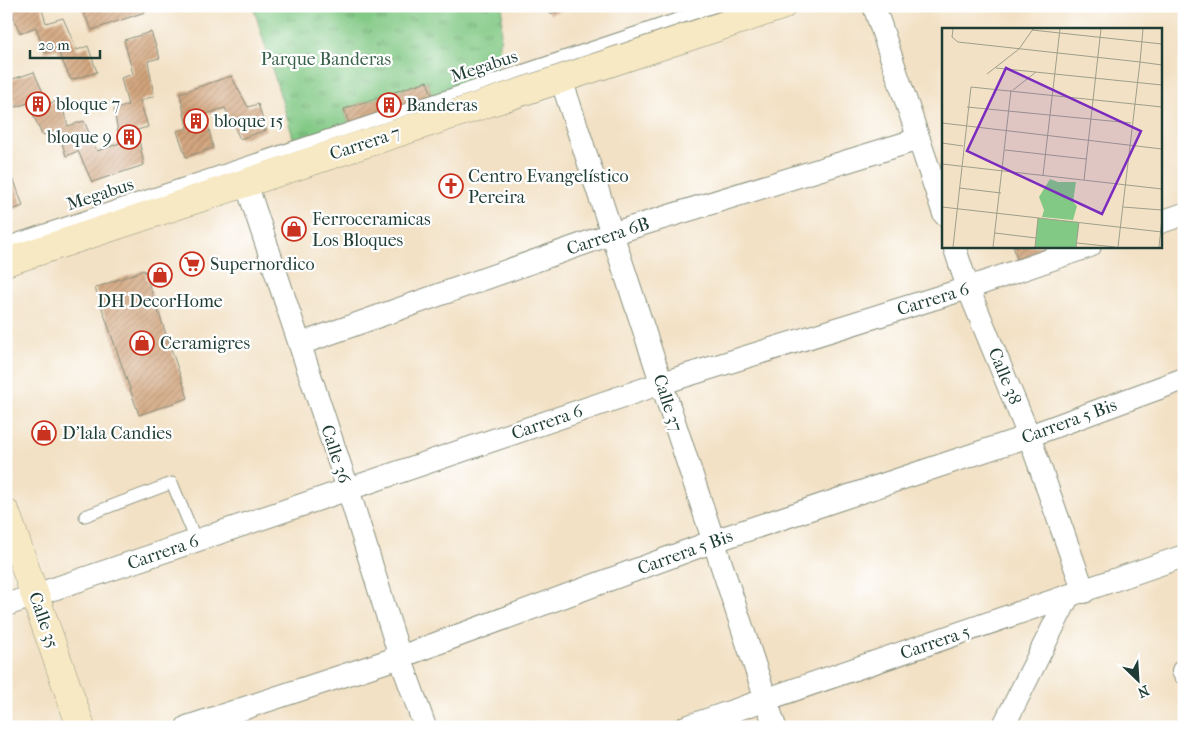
<svg xmlns="http://www.w3.org/2000/svg" width="1190" height="733" viewBox="0 0 1190 733" font-family="'IM FELL French Canon',serif">
	<defs>
		<pattern id="park-tufts" width="24" height="20" patternUnits="userSpaceOnUse" patternTransform="scale(1.25)"><rect width="24" height="20" fill="#82c985"/><path d="M3 7l-1-3M5 7V3M7 7l1-3M15 17l-1-3M17 17v-4M19 17l1-3" fill="none" stroke="#6aa46e"/></pattern>
		<pattern id="building-hatch" width="6" height="6" patternUnits="userSpaceOnUse" patternTransform="scale(1.25)"><rect width="6" height="6" fill="#d2a47b"/><path d="M-1 1l2-2M0 6l6-6M5 7l2-2" fill="none" stroke="#aa8766"/></pattern>
	</defs>
	<rect width="100%" height="100%" fill="#fff"/>
	<filter id="ink" filterUnits="userSpaceOnUse"><feTurbulence type="fractalNoise" baseFrequency=".02" numOctaves="2"/><feDisplacementMap in="SourceGraphic" scale="10" xChannelSelector="R" yChannelSelector="G"/><feConvolveMatrix kernelMatrix="1 2 1 2 8 2 1 2 1" color-interpolation-filters="sRGB"/></filter>
	<filter id="wash" filterUnits="userSpaceOnUse"><feTurbulence type="fractalNoise" baseFrequency=".0096" numOctaves="4" result="noise"/><feDisplacementMap in="SourceGraphic" scale="20" xChannelSelector="R" yChannelSelector="G"/><feGaussianBlur stdDeviation="1.12" result="paint"/><feColorMatrix in="noise" values="0 0 0 0 0 0 0 0 0 0 0 0 0 0 0 0 0 1.4 0 .05"/><feComposite in="paint" operator="in"/></filter>
	<g filter="url(#wash)">
		<rect width="100%" height="100%" fill="#f2e1c5"/>
		<!-- park -->
		<polygon fill="url(#park-tufts)" stroke="#50835c" points="253,6 503,6 497,80 434,101 427,81 344,109 351,129 296,147"/>
		<g id="blocks">
			<!-- building -->
			<g fill="url(#building-hatch)">
				<polygon points="9,6 41,6 46,23 63,18 77,50 88,46 97,72 71,80 57,49 45,53 36,27 20,33"/>
				<polygon points="80,6 143,6 145,12 92,30"/>
				<polygon points="546,6 573,6 573,7 550,14"/>
				<polygon points="151,32 160,58 148,61 154,96 140,101 148,127 137,130 144,165 92,182 78,151 66,156 58,130 42,135 28,103 16,107 7,81 34,72 48,104 60,100 68,126 84,121 97,151 109,147 120,143 114,110 128,105 121,78 133,74 124,40"/>
				<polygon points="231,76 248,107 258,104 266,130 240,139 225,108 206,114 213,148 186,157 177,131 187,128 180,93"/>
				<polygon points="427,81 434,101 351,129 344,109"/>
				<polygon points="14,180 23,206 6,212 6,182"/>
				<polygon points="1013,246 1069,246 1019,264"/>
				<polygon points="144,270 188,398 139,415 95,288"/>
			</g>
		</g>
	</g>
	<g filter="url(#ink)">
		<use href="#blocks" fill-opacity="0" stroke="#888f7c" stroke-width="1"/>
		<g fill="none" stroke-linecap="round" stroke-linejoin="round">
			<!-- lane casing -->
			<g stroke="#888f7c" stroke-width="13">
				<g id="lane">
					<polyline points="6,243 716,6"/>
					<polyline points="85,516 172,483 196,540"/>
				</g>
			</g>
			<!-- street casing -->
			<g stroke="#888f7c" stroke-width="24">
				<g id="street">
					<polyline points="874,6 944,214"/>
					<polyline points="561,79 775,727"/>
					<polyline points="246,183 348,489 400,657 425,727"/>
					<polyline points="1161,222 1184,214"/>
					<polyline points="954,246 968,288 1029,436 1084,592"/>
					<polyline points="300,344 614,233 919,139"/>
					<polyline points="6,605 662,383 968,288 1090,246"/>
					<polyline points="1183,671 1184,673"/>
					<polyline points="187,727 400,657 714,541 1029,436 1184,379"/>
					<polyline points="686,727 1184,556"/>
					<polyline points="1003,727 1068,597"/>
				</g>
			</g>
			<!-- secondary casing -->
			<g stroke="#888f7c" stroke-width="29">
				<g id="secondary">
					<polyline points="6,262 782,6"/>
					<polyline points="6,513 81,727"/>
				</g>
			</g>
			<!-- lane -->
			<use href="#lane" stroke="#fff" stroke-width="11"/>
			<!-- street -->
			<use href="#street" stroke="#fff" stroke-width="22"/>
			<!-- secondary -->
			<use href="#secondary" stroke="#f7e9c3" stroke-width="28"/>
		</g>
	</g>
	<!-- icons -->
	<defs>
		<g id="building-ring" transform="scale(1.25)"><circle r="9.5" fill="#fff" stroke="#c8321e" stroke-width="1.5"/><path d="M-4-6H4V6H1V3H-1V6H-4ZM-2.5-4.3h1.7v1.8h-1.7ZM.8-4.3h1.7v1.8H.8ZM-2.5-1h1.7V.8h-1.7ZM.8-1h1.7V.8H.8Z" fill="#c8321e"/></g>
		<g id="church-ring" transform="scale(1.25)"><circle r="9.5" fill="#fff" stroke="#c8321e" stroke-width="1.5"/><path d="M-1.2-6h2.4v3.5h3.3v2.4h-3.3V6h-2.4V-.1h-3.3v-2.4h3.3Z" fill="#c8321e"/></g>
		<g id="shop-ring" transform="scale(1.25)"><circle r="9.5" fill="#fff" stroke="#c8321e" stroke-width="1.5"/><path d="M-5-2.5h2.3a2.7 3.5 0 0 1 5.4 0H5L5.5 6h-11ZM-1.5-2.5h3a1.5 2.3 0 0 0-3 0Z" fill="#c8321e"/></g>
		<g id="supermarket-ring" transform="scale(1.25)"><circle r="9.5" fill="#fff" stroke="#c8321e" stroke-width="1.5"/><path d="M-6-5.5h2.5l.6 2H6L4.5 2H-2.5L-4.4-4H-6ZM-1.5 3.2a1.3 1.3 0 1 0 .1 0ZM3 3.2a1.3 1.3 0 1 0 .1 0Z" fill="#c8321e"/></g>
	</defs>
	<g fill-rule="evenodd">
		<use href="#building-ring" x="38" y="104"/>
		<use href="#building-ring" x="389" y="105"/>
		<use href="#building-ring" x="196" y="121"/>
		<use href="#building-ring" x="129" y="137"/>
		<use href="#church-ring" x="451" y="186"/>
		<use href="#shop-ring" x="294" y="229"/>
		<use href="#supermarket-ring" x="192" y="264"/>
		<use href="#shop-ring" x="160" y="275"/>
		<use href="#shop-ring" x="142" y="343"/>
		<use href="#shop-ring" x="44" y="433"/>
	</g>
	<g text-anchor="middle" stroke-width="4.5" stroke-linejoin="round" paint-order="stroke">
		<!-- park labels -->
		<g font-size="18" fill="#386048" stroke="#fff">
			<text x="326" y="65">Parque Banderas</text>
		</g>
		<!-- street labels -->
		<g font-size="18" fill="#1f3d34" stroke="#fff">
			<text transform="translate(484 66) rotate(-18)" y="6">Megabus</text>
			<text transform="translate(365 143) rotate(-18)" y="6">Carrera 7</text>
			<text transform="translate(100 194) rotate(-18)" y="6">Megabus</text>
			<text transform="translate(608 236) rotate(-18)" y="6">Carrera 6B</text>
			<text transform="translate(933 299) rotate(-17)" y="6">Carrera 6</text>
			<text transform="translate(1005 376) rotate(68)" y="6">Calle 38</text>
			<text transform="translate(668 403) rotate(72)" y="6">Calle 37</text>
			<text transform="translate(1069 421) rotate(-20)" y="6">Carrera 5 Bis</text>
			<text transform="translate(547 422) rotate(-19)" y="6">Carrera 6</text>
			<text transform="translate(336 454) rotate(72)" y="6">Calle 36</text>
			<text transform="translate(163 552) rotate(-19)" y="6">Carrera 6</text>
			<text transform="translate(685 552) rotate(-20)" y="6">Carrera 5 Bis</text>
			<text transform="translate(44 620) rotate(71)" y="6">Calle 35</text>
			<text transform="translate(935 642) rotate(-19)" y="6">Carrera 5</text>
		</g>
		<!-- poi labels -->
		<g font-size="18" fill="#1f3d34" stroke="#fff" text-anchor="start">
			<text x="56" y="110">bloque 7</text>
			<text x="406" y="111">Banderas</text>
			<text x="214" y="127">bloque 15</text>
			<text x="112" y="143" text-anchor="end">bloque 9</text>
			<text x="468" y="182">Centro Evangelístico<tspan x="468" dy="21">Pereira</tspan></text>
			<text x="312" y="225">Ferroceramicas<tspan x="312" dy="21">Los Bloques</tspan></text>
			<text x="210" y="270">Supernordico</text>
			<text x="160" y="307" text-anchor="middle">DH DecorHome</text>
			<text x="160" y="349">Ceramigres</text>
			<text x="62" y="439">D'lala Candies</text>
		</g>
	</g>
	<!-- overview -->
	<g transform="translate(942 28)">
		<rect width="220" height="220" fill="#f2e1c5"/>
		<path d="M96 190 137 194 134 219H93Z" fill="#82c985"/>
		<path d="M108 151 116 154H134L131 174 135 178 131 192 100 189 102 182 97 169Z" fill="#82c985"/>
		<path fill="none" stroke="#9e9f8b" stroke-width="1" d="M11 1 10 9 16 14 198 34 201 1M90 2 220 16M54 40 220 57M45 46 77 21 91 1M71 62 94 44M25 79 189 95M0 95 220 121M0 115 21 118M63 122 144 131M0 136 220 161M101 147 118 1M142 152 159 1M17 160 59 165M0 179 220 204M181 179 220 182M53 205 94 210M135 215 173 219M11 219 29 59 220 79M51 219 69 62M93 219 96 190M134 219 137 194M176 219 198 34 220 37M217 219 220 190"/>
		<path fill="#7b2cbf" fill-opacity="0.15" stroke="#7b2cbf" stroke-width="2.5" d="M64 40 199 103 160 186 25 123Z"/>
		<rect width="220" height="220" fill="none" stroke="#1f3d34" stroke-width="2.5"/>
	</g>
	<!-- margin -->
	<rect width="1190" height="733" fill="none" stroke="#fff" stroke-width="25"/>
	<!-- north arrow -->
	<g transform="translate(1138 680) rotate(155)" stroke="#ffffff" stroke-width="4" paint-order="stroke">
	<path d="M0-4L9 19L0 12L-9 19Z" fill="#1f3d34"/>
	<text y="-8" font-size="14" font-weight="bold" text-anchor="middle" fill="#1f3d34">N</text>
	</g>
	<!-- scale -->
	<path d="M30 50v8h70v-8" fill="none" stroke="#1f3d34" stroke-width="2.5"/>
	<text x="38" y="50" font-size="15" fill="#1f3d34" stroke="#ffffff" stroke-width="4" paint-order="stroke">20 m</text>
</svg>
